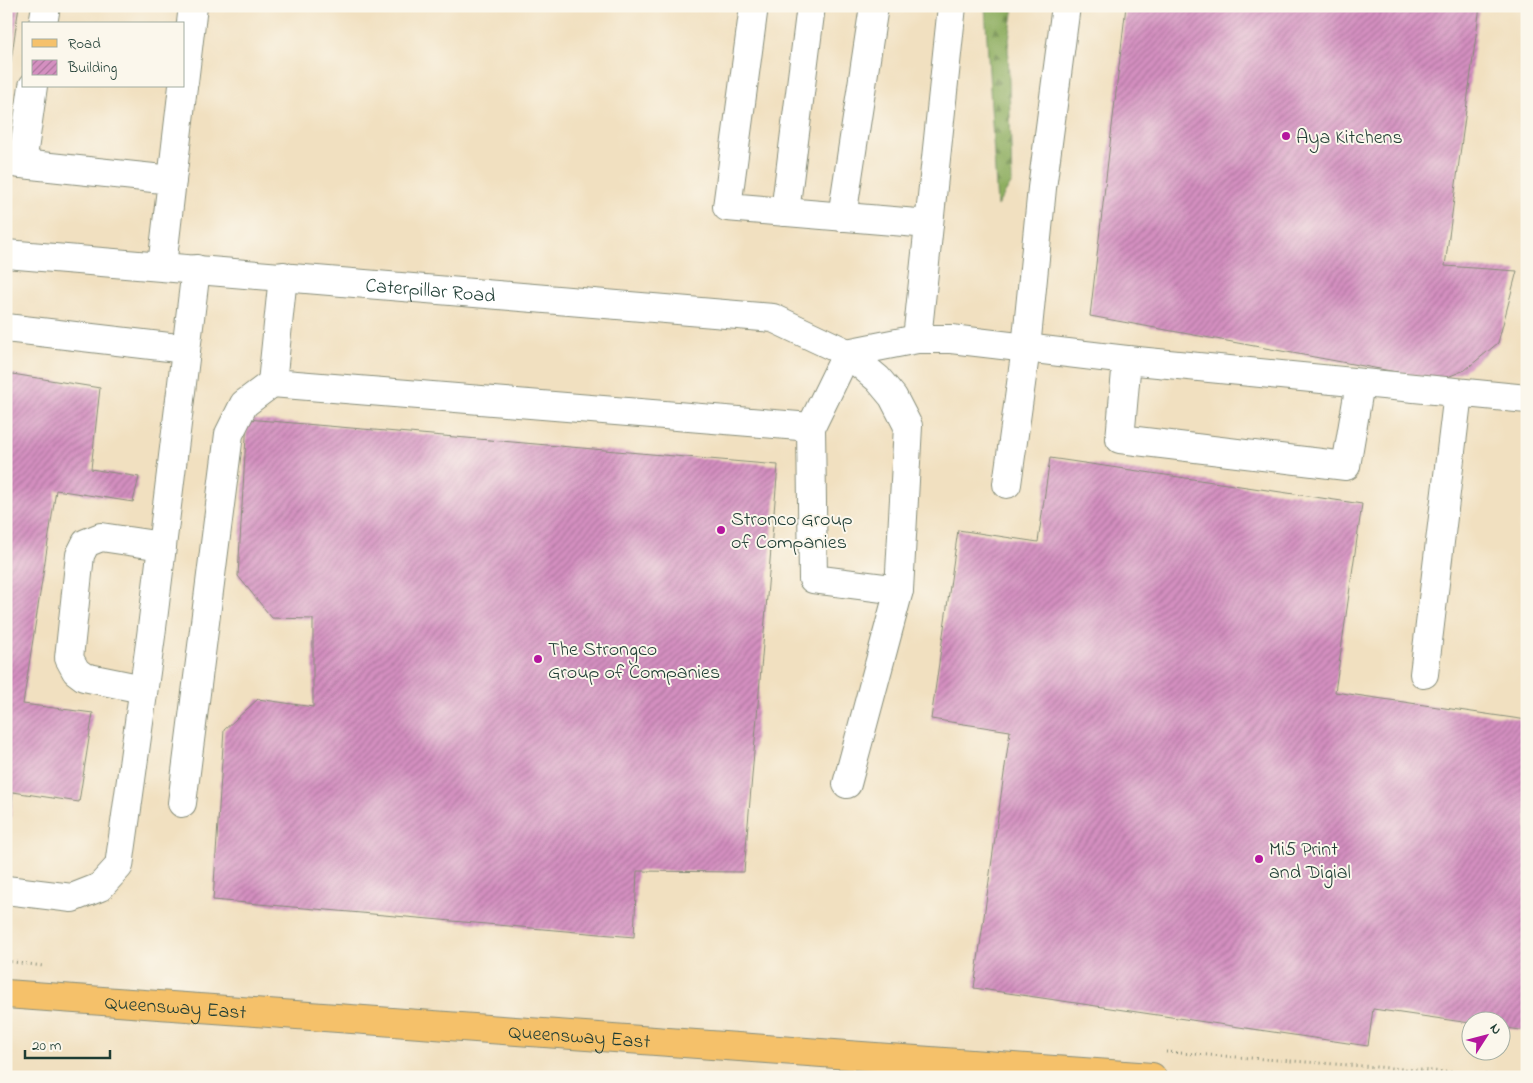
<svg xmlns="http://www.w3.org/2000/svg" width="1533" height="1083" viewBox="0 0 1533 1083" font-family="'Indie Flower',sans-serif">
	<defs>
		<pattern id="forest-firs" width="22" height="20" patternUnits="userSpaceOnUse" patternTransform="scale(1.25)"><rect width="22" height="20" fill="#8eae61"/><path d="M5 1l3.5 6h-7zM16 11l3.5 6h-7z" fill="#738f51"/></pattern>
		<pattern id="building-hatch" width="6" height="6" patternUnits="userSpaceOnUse" patternTransform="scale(1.25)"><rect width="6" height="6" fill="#d48fc0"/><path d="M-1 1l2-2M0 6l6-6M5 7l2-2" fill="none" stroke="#ab769d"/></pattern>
	</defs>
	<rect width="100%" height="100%" fill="#fbf7ec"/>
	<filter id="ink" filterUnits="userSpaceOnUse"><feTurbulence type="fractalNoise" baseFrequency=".02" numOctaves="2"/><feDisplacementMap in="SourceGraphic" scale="10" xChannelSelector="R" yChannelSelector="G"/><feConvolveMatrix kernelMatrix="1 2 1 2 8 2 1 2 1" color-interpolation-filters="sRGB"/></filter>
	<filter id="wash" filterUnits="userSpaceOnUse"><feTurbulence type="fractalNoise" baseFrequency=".0096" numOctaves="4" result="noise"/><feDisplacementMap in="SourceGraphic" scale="20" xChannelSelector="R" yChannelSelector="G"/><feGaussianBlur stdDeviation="1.12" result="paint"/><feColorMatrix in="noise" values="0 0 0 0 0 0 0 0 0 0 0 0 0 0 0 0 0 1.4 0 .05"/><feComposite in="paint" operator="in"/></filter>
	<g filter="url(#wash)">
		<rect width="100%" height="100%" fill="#f1e0c0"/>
		<!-- forest -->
		<polygon fill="url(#forest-firs)" stroke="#56764a" points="985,6 1014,6 1008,47 1012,182 997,206"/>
		<g id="blocks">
			<!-- building -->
			<g fill="url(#building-hatch)">
				<polygon points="6,6 19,6 7,88 6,88"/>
				<polygon points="1126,6 1480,6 1445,266 1517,271 1498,343 1465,370 1440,380 1090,316"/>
				<polygon points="6,373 100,388 91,469 139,477 133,502 56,490 23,704 93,713 79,802 13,792 8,849 6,849"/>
				<polygon points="247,419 778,465 744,872 637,871 634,937 213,900 224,730 258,699 313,707 313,619 272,618 238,576"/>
				<polygon points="1050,458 1362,504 1335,692 1527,720 1527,1031 1500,1027 1500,1020 1470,1020 1470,1023 1373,1009 1368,1046 974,988 1010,731 931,719 958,530 1038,542"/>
			</g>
		</g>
	</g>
	<g filter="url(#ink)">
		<use href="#blocks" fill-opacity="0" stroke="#888e7a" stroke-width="1"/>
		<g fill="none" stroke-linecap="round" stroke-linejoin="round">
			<!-- minor casing -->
			<g stroke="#888e7a" stroke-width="30">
				<g id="minor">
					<polyline points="754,6 727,207 929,224"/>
					<polyline points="43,24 46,6"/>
					<polyline points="184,82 193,6"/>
					<polyline points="6,162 22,164 33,86"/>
					<polyline points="22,164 172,180 162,266"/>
					<polyline points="172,180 183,86"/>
					<polyline points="785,212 811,6"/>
					<polyline points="842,217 874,6"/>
					<path id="s1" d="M6 254 773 318 847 353 878 379 893 397 908 426 899 590 813 579 811 427"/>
					<polyline points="283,276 272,383 811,427 847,353"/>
					<polyline points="6,328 186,349"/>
					<polyline points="917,339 952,6"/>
					<polyline points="847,353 917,339 951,339 1127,360 1527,399"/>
					<polyline points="1127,360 1120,439 1346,466 1360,383"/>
					<polyline points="1007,484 1026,348 1042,188 1066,6"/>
					<polyline points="1424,674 1458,393"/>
					<polyline points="143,689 84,677 76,671 69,658 80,555 86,543 101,537 162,546"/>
					<polyline points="847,784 899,590"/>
					<polyline points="182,803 229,434 244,404 272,383"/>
					<polyline points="6,890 72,898 100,887 119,866 151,636 196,269"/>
				</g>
			</g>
			<!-- major casing -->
			<g stroke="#888e7a" stroke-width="30">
				<g id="major">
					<path id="s2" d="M6 994 1152 1077"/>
				</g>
			</g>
			<!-- path -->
			<g stroke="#888e7a" stroke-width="3" stroke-dasharray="1 4" stroke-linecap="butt">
				<polyline points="6,961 43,966"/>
				<polyline points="1166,1052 1517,1077"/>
			</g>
			<!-- minor -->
			<use href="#minor" stroke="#fff" stroke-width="28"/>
			<!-- major -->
			<use href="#major" stroke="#f5c16b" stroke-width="28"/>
		</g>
	</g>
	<!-- markers -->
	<g fill="#b5179e" stroke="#fbf7ec" stroke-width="2">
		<circle cx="1286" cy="136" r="5"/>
		<circle cx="721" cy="530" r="5"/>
		<circle cx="538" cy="659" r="5"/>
		<circle cx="1259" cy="859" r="5"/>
	</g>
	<g text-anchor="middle" stroke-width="4" stroke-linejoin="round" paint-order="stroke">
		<!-- poi labels -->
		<g font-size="20" fill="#1f3d34" stroke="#fbf7ec" text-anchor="start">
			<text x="1296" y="143">Aya Kitchens</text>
			<text x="731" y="525">Stronco Group<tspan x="731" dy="23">of Companies</tspan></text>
			<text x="548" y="655">The Strongco<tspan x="548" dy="23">Group of Companies</tspan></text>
			<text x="1269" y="855">Mi5 Print<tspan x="1269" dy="23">and Digial</tspan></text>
		</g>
		<!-- street labels -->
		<g font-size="20" fill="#1f3d34" stroke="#fbf7ec">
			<text dy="7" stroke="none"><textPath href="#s1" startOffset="426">Caterpillar Road</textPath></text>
			<text dy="7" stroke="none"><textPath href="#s2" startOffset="170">Queensway East</textPath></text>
			<text dy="7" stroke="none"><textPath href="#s2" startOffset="575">Queensway East</textPath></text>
		</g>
	</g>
	<!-- margin -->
	<rect width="1533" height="1083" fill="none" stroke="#fbf7ec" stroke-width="25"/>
	<!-- legend -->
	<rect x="22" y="22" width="162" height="65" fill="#fbf7ec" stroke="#a3ada2"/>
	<rect x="32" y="39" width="25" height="8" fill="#f5c16b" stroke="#a3ada2"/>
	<text x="68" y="48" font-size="15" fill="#1f3d34">Road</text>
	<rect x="32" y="60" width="25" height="15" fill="url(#building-hatch)" stroke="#a3ada2"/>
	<text x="68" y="72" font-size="15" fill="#1f3d34">Building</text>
	<!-- north arrow -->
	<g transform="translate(1486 1036) rotate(54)"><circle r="24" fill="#fbf7ec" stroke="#a3ada2"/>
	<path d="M0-4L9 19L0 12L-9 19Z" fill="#b5179e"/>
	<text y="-8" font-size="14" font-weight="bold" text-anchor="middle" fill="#1f3d34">N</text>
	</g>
	<!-- scale -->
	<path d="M25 1050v8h85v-8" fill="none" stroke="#1f3d34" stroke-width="2.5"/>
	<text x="32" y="1050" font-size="15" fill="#1f3d34" stroke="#fbf7ec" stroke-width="4" paint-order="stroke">20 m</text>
</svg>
